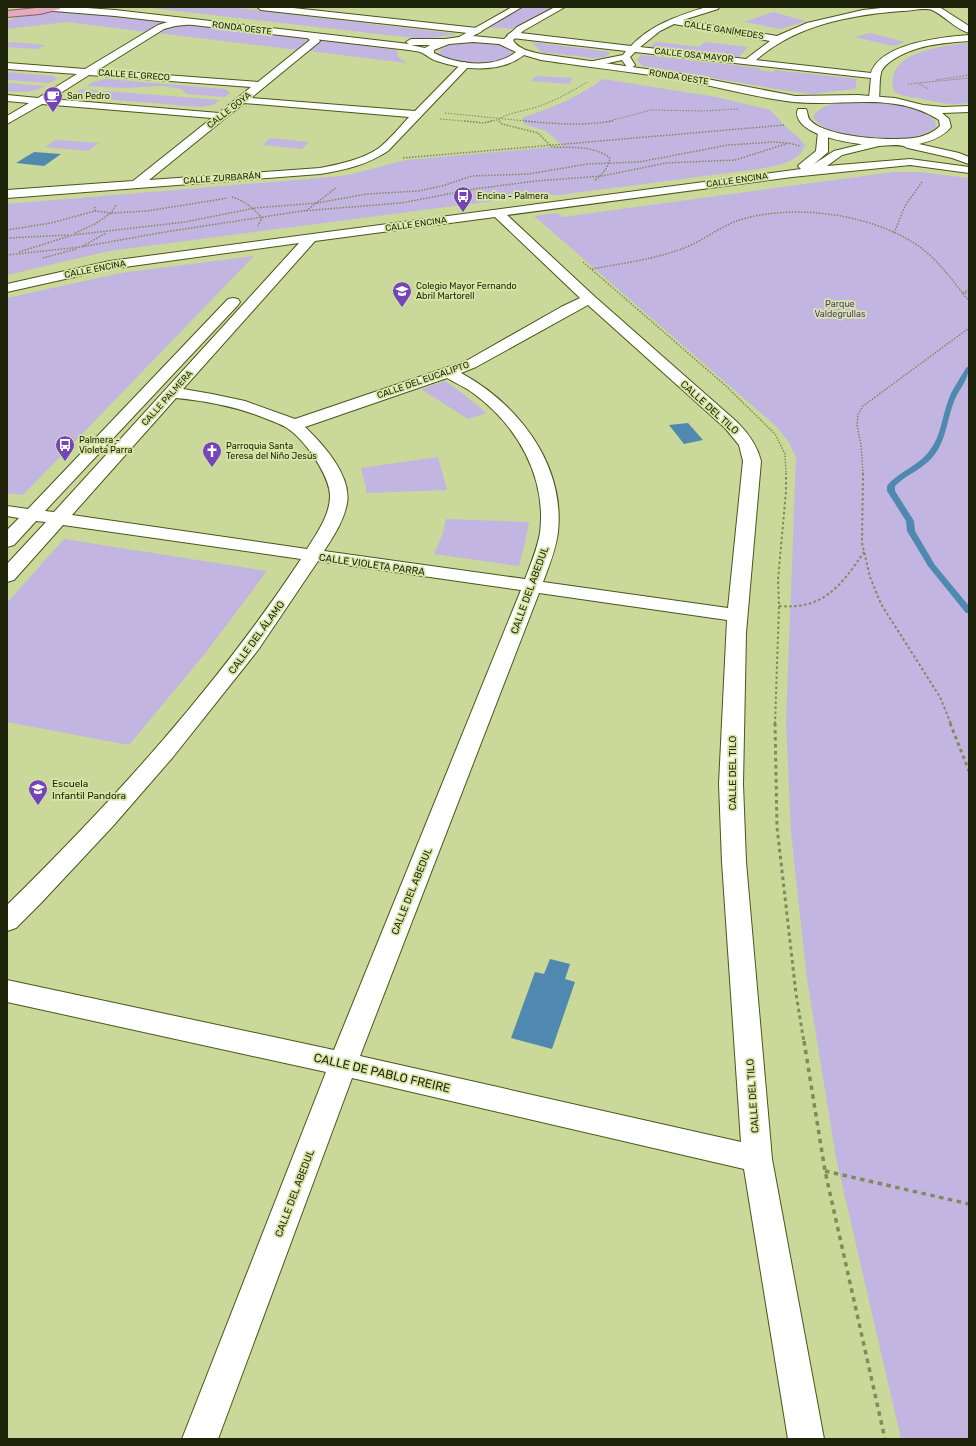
<svg xmlns="http://www.w3.org/2000/svg" width="976" height="1446" viewBox="0 0 976 1446" font-family="Rubik,sans-serif">
	<rect width="100%" height="100%" fill="#cad899"/>
	<!-- green -->
	<g fill="#c2b5e2">
		<polygon points="143,7 228,7 457,34 423,39"/>
		<polygon points="524,7 553,7 512,29 487,27"/>
		<path d="M65 10 173 21 147 32 66 22 7 29V21C25 13 45 11 65 10Z"/>
		<polygon points="773,12 806,21 781,29 744,22"/>
		<polygon points="185,24 307,38 309,41 298,50 158,33 167,27"/>
		<polygon points="870,33 905,42 893,46 855,37"/>
		<polygon points="320,38 387,46 384,48 397,50 398,57 407,63 309,51 322,40"/>
		<polygon points="11,42 45,45 37,49 7,47 7,44"/>
		<path d="M469 42C482 42 506 40 513 53 502 68 455 64 440 55L439 52C446 43 459 43 469 42Z"/>
		<polygon points="532,42 611,52 605,57 593,58 541,52"/>
		<polygon points="656,42 699,47 705,42 748,47 739,57 650,47"/>
		<path d="M969 43V103C949 106 938 102 918 98 910 97 901 96 894 91 883 52 942 46 969 43Z"/>
		<polygon points="641,55 760,68 759,70 774,72 775,70 857,79 855,89 811,94 789,91 643,66 637,60"/>
		<polygon points="7,72 53,76 57,79 49,83 7,80"/>
		<polygon points="536,76 573,78 569,84 531,81"/>
		<polygon points="107,79 226,89 230,93 225,97 187,94 181,89 162,86 123,88 87,86 93,82"/>
		<path d="M603 79 716 97 770 110 786 127 798 137 805 145C799 164 775 165 759 169L559 195H539L109 251 7 275V204L319 178 348 175 406 160 563 146 546 131 524 124 522 119 524 117C553 108 578 97 603 79Z"/>
		<path d="M10 83 45 86C32 93 21 92 7 91V84Z"/>
		<polygon points="81,89 220,100 213,105 201,107 78,97 74,94"/>
		<path d="M859 101C885 102 915 103 935 121L936 127C914 147 829 144 813 117 822 102 844 102 859 101Z"/>
		<polygon points="270,138 309,142 302,149 263,145"/>
		<polygon points="56,140 99,143 88,151 45,147"/>
		<polygon points="893,172 919,172 969,178 969,1439 901,1439 836,1158 807,979 791,832 786,722 796,457 788,441 777,427 534,216 556,213 563,217"/>
		<polygon points="254,256 23,495 7,493 7,298 121,273"/>
		<polygon points="445,381 465,395 486,413 468,419 421,389"/>
		<polygon points="438,457 447,490 366,493 366,488 361,468"/>
		<polygon points="446,519 529,522 525,543 519,566 434,554 442,536"/>
		<polygon points="64,539 267,571 207,651 129,745 7,722 7,603"/>
	</g>
	<!-- water -->
	<g fill="#4f89af">
		<polygon points="34,152 61,154 44,166 16,163"/>
		<polygon points="688,423 703,440 684,444 669,425"/>
		<polygon points="550,959 570,964 565,979 575,982 552,1049 511,1038 535,972 544,974"/>
	</g>
	<g fill="none" stroke-linecap="round" stroke-linejoin="round">
		<!-- stream -->
		<path fill="#4f89af" fill-rule="evenodd" d="M969 366C969 379 960 388 955 399 946 420 947 444 929 461 918 471 905 476 895 486V491L914 521 915 531 935 565 969 606V613H966L928 566 907 531 906 521 887 491V486C899 471 919 466 930 450 941 436 942 417 948 401 952 389 960 379 966 368Z"/>
		<!-- street casing -->
		<g stroke="#4b5619" stroke-width="2">
			<g id="street">
				<polygon points="257,7 284,7 477,28 482,31 477,34 261,10"/>
				<path d="M706 7H719L718 9 683 20 777 36 807 23 863 10 890 7H941V8L969 26V33C955 29 945 16 932 10 925 7 910 11 902 11 850 15 796 25 756 60L871 73C881 43 943 37 969 35V41C942 43 914 45 891 61 887 64 882 68 881 73 879 81 880 90 879 98L874 101 869 98 871 78 635 52 630 57 635 65 633 67H627L622 60 591 67 588 66 586 64 588 62 623 55 626 51 512 38 507 35 512 32 631 46C652 24 678 16 706 7ZM674 24 770 41 746 59 640 47 660 31Z"/>
				<path d="M191 19 194 20 195 22 194 24 175 26 164 29 98 70 258 82 310 40 305 36 310 33 317 37 320 41 318 43 251 98 415 111 462 63 465 62 470 65 388 151C367 165 344 170 320 174L7 198V190L133 181 212 118 42 104 7 124V116L29 103 7 101V95L38 98 77 74 7 69V63L85 69 158 25 174 20ZM89 75 251 87 219 113 51 99ZM244 103 409 117C400 127 390 139 379 148 361 160 340 164 320 168L149 180Z"/>
				<path d="M823 129 828 132V152L814 164 834 151 883 139 889 142 887 144 842 155 827 166 910 159 969 167V173L910 165 792 177 507 215 594 296 737 422C748 433 757 445 761 461L746 633 743 784 746 862 772 1159 824 1439H788L744 1169 352 1078 218 1439H182L326 1072 7 1002V980L334 1050 521 590 318 561 258 650 173 757 113 826 41 903 16 928 7 931V905C115 799 217 686 301 559L63 525 14 580 7 582V564L46 522 36 521 14 545 7 547V530L19 518 7 516V506L28 509 228 299 233 298 238 299 240 302 238 305 45 511 54 512 299 243 110 269 7 292V284L110 261 801 169 798 166 800 164 816 151 818 132ZM495 217 580 298 561 307 466 361 295 419 245 401 212 394 183 389 315 241ZM588 305 725 428 739 445 743 461 728 608 543 582C549 566 556 549 558 532 565 464 518 404 461 373L476 367ZM447 378C455 383 465 387 473 393 517 425 547 477 540 533 537 549 531 564 525 579L324 551C333 537 344 521 347 503 352 476 323 444 305 427ZM176 398C207 401 238 407 267 419 274 422 281 424 287 428 299 436 312 452 319 465 324 474 330 485 330 496 330 515 317 533 307 549L72 515ZM539 593 727 620 719 784 722 862 741 1142 360 1056Z"/>
			</g>
		</g>
		<!-- secondary casing -->
		<g stroke="#4b5619" stroke-width="2">
			<path id="secondary" d="M50 7H73L115 10 409 44 406 42 411 39H445L459 37 512 7H522L473 36 504 39 517 27 555 7H565L523 31 513 40C517 49 532 52 541 54L681 74 795 96 858 95 895 98 923 105 943 107 969 106V112L942 113 949 119 951 127C943 137 931 141 919 144L959 153 969 157V164L952 158 908 148C906 148 905 146 903 146 896 144 885 146 878 146 858 144 810 139 799 120 797 116 796 113 798 109H806C808 112 807 117 810 120 825 138 897 142 919 137 927 135 934 132 940 126L939 120C895 91 843 107 794 102 757 98 719 87 682 80 635 72 588 67 541 60L524 55C500 74 463 70 437 61 432 60 428 56 424 54 421 51 413 51 409 50L115 16 54 11 51 10ZM473 42 499 44 516 52C495 69 457 65 434 53V50L449 44ZM411 45H430L425 48Z"/>
		</g>
		<!-- primary casing -->
		<g stroke="#925763" stroke-width="2">
			<polygon id="primary" points="46,7 61,7 60,9 40,14 7,17 7,11"/>
		</g>
		<!-- path-far4 -->
		<g stroke="#808a5b" stroke-width="1" stroke-dasharray="1.5 1.5" stroke-linecap="butt">
			<polyline points="936,80 969,75"/>
			<polyline points="908,84 969,78"/>
			<polyline points="919,84 929,89"/>
			<polyline points="445,113 535,122"/>
			<polyline points="440,119 475,122"/>
			<polyline points="487,122 497,120"/>
			<path d="M500 122 498 120C505 113 531 110 542 105 558 99 573 91 587 82"/>
			<polyline points="606,122 651,110 702,111 739,109"/>
		</g>
		<!-- path-far3 -->
		<g stroke="#808a5b" stroke-width="1.5" stroke-dasharray="1.5 1.5" stroke-linecap="butt">
			<polyline points="464,121 484,123 492,121"/>
			<path d="M499 121 502 124 538 133 552 147C572 148 593 145 610 158 608 168 602 175 594 181"/>
			<path d="M525 121C556 124 582 126 613 121"/>
			<polyline points="403,158 785,125"/>
			<path d="M232 197C245 201 253 208 262 218L258 226"/>
			<polyline points="95,211 111,213 116,205"/>
			<polyline points="306,211 337,187"/>
			<polyline points="7,230 51,223 95,211 95,206"/>
			<polyline points="75,233 95,224 111,213 147,211 228,198"/>
			<polyline points="894,233 905,206 922,182"/>
			<polyline points="7,238 69,235"/>
			<polyline points="83,246 106,233"/>
			<polyline points="19,252 73,235 185,222 255,208 317,203 367,194 418,191 442,186 472,176 529,174 587,164 639,162 728,145 774,142 787,143"/>
			<polyline points="7,255 81,247 165,232 302,211 401,203 474,189 536,181 602,176 666,163 735,160 789,143 800,146"/>
			<polyline points="43,258 76,249"/>
			<polyline points="583,262 726,386 775,434 785,454 786,474"/>
			<path d="M592 269C624 263 658 259 689 246 707 238 724 224 743 219 798 203 880 215 925 251 942 265 955 284 969 301"/>
			<polyline points="969,289 963,293 969,293"/>
			<polyline points="863,474 861,445 857,425 858,414 863,406 969,328"/>
		</g>
		<!-- path-far2 -->
		<g stroke="#808a5b" stroke-width="2" stroke-dasharray="2.5 2.5" stroke-linecap="butt">
			<polyline points="863,473 862,543 870,577 881,604 940,697 951,724"/>
			<path d="M779 606C823 610 841 586 864 552"/>
			<polyline points="775,724 779,606 778,580 786,491 786,473"/>
		</g>
		<!-- path-far1 -->
		<g stroke="#808a5b" stroke-width="3" stroke-dasharray="3.5 3.5" stroke-linecap="butt">
			<polyline points="775,723 777,827 796,994 804,1042"/>
			<polyline points="950,723 969,771"/>
		</g>
		<!-- path -->
		<g stroke="#808a5b" stroke-width="3.5" stroke-dasharray="4.5 4.5" stroke-linecap="butt">
			<polyline points="804,1041 825,1171 885,1439"/>
			<polyline points="825,1171 969,1204"/>
		</g>
		<!-- street -->
		<use href="#street" fill="#fff" fill-rule="evenodd"/>
		<!-- secondary -->
		<use href="#secondary" fill="#fff" fill-rule="evenodd"/>
		<!-- primary -->
		<use href="#primary" fill="#e3abbf" fill-rule="evenodd"/>
	</g>
	<!-- icons -->
	<defs>
		<g id="cafe-pin" transform="scale(1)"><path d="M0 17L-7.5 6A9.5 9.5 0 1 1 7.5 6Z" fill="#7544bb" stroke="#d7e6a6"/><path d="M-5.5-4.5H6V0H3Q3 3.5 0 3.5H-2.5Q-5.5 3.5-5.5 0ZM3-3.2v2h1.7v-2ZM-6 4.5H4V6H-6Z" fill="#fff"/></g>
		<g id="bus-pin" transform="scale(1)"><path d="M0 17L-7.5 6A9.5 9.5 0 1 1 7.5 6Z" fill="#7544bb" stroke="#d7e6a6"/><path d="M-5-6H5V4H4V6H2V4H-2V6H-4V4H-5ZM-3.5-4V0h7V-4ZM-3.5 1.2v1.5H-2V1.2ZM2 1.2v1.5H3.5V1.2Z" fill="#fff"/></g>
		<g id="university-pin" transform="scale(1)"><path d="M0 17L-7.5 6A9.5 9.5 0 1 1 7.5 6Z" fill="#7544bb" stroke="#d7e6a6"/><path d="M0-5L7-2L0 1L-7-2ZM-4 1L0 2.5L4 1V4Q0 6-4 4Z" fill="#fff"/></g>
		<g id="church-pin" transform="scale(1)"><path d="M0 17L-7.5 6A9.5 9.5 0 1 1 7.5 6Z" fill="#7544bb" stroke="#d7e6a6"/><path d="M-1.2-6h2.4v3.5h3.3v2.4h-3.3V6h-2.4V-.1h-3.3v-2.4h3.3Z" fill="#fff"/></g>
		<g id="school-pin" transform="scale(1)"><path d="M0 17L-7.5 6A9.5 9.5 0 1 1 7.5 6Z" fill="#7544bb" stroke="#d7e6a6"/><path d="M0-5L7-2L0 1L-7-2ZM-4 1L0 2.5L4 1V4Q0 6-4 4Z" fill="#fff"/></g>
	</defs>
	<g fill-rule="evenodd">
		<use href="#cafe-pin" x="53" y="96"/>
		<use href="#bus-pin" x="463" y="196"/>
		<use href="#university-pin" x="402" y="291"/>
		<use href="#bus-pin" x="65" y="445"/>
		<use href="#church-pin" x="212" y="451"/>
		<use href="#school-pin" x="38" y="789"/>
	</g>
	<g text-anchor="middle" stroke-width="3.5" stroke-linejoin="round" paint-order="stroke">
		<!-- far-street labels -->
		<g font-size="9" fill="#1d2208" stroke="#d7e6a6">
			<text transform="translate(242 28) rotate(7)" y="3">RONDA OESTE</text>
			<text transform="translate(724 30) rotate(9)" y="3">CALLE GANÍMEDES</text>
			<text transform="translate(694 55) rotate(6)" y="3">CALLE OSA MAYOR</text>
			<text transform="translate(134 75) rotate(4)" y="3">CALLE EL GRECO</text>
			<text transform="translate(679 77) rotate(9)" y="3">RONDA OESTE</text>
			<text transform="translate(229 110) rotate(-38)" y="3">CALLE GOYA</text>
			<text transform="translate(222 178) rotate(-4)" y="3">CALLE ZURBARÁN</text>
			<text transform="translate(737 180) rotate(-8)" y="3">CALLE ENCINA</text>
			<text transform="translate(416 224) rotate(-8)" y="3">CALLE ENCINA</text>
			<text transform="translate(95 269) rotate(-11)" y="3">CALLE ENCINA</text>
			<text transform="translate(423 380) rotate(-19)" y="3">CALLE DEL EUCALIPTO</text>
			<text transform="translate(167 398) rotate(-48)" y="3">CALLE PALMERA</text>
		</g>
		<!-- far-poi labels -->
		<g font-size="9" fill="#1d2208" stroke="#d7e6a6" text-anchor="start">
			<text x="67" y="99">San Pedro</text>
			<text x="477" y="199">Encina - Palmera</text>
			<text x="416" y="289">Colegio Mayor Fernando<tspan x="416" dy="10">Abril Martorell</tspan></text>
			<text x="79" y="443">Palmera -<tspan x="79" dy="10">Violeta Parra</tspan></text>
			<text x="226" y="449">Parroquia Santa<tspan x="226" dy="10">Teresa del Niño Jesús</tspan></text>
		</g>
		<!-- far-park labels -->
		<g font-size="9" fill="#543a7f" stroke="#d7e6a6">
			<text x="840" y="307">Parque<tspan x="840" dy="10">Valdegrullas</tspan></text>
		</g>
		<!-- street labels -->
		<g font-size="10" fill="#1d2208" stroke="#d7e6a6">
			<text transform="translate(710 407) rotate(42)" y="4">CALLE DEL TILO</text>
			<text transform="translate(372 564) rotate(8)" y="4">CALLE VIOLETA PARRA</text>
			<text transform="translate(529 590) rotate(-70)" y="4">CALLE DEL ABEDUL</text>
			<text transform="translate(256 637) rotate(-54)" y="4">CALLE DEL ÁLAMO</text>
			<text transform="translate(732 773) rotate(-90)" y="4">CALLE DEL TILO</text>
			<text transform="translate(411 891) rotate(-68)" y="4">CALLE DEL ABEDUL</text>
			<text transform="translate(752 1096) rotate(-94)" y="4">CALLE DEL TILO</text>
			<text transform="translate(294 1193) rotate(-69)" y="4">CALLE DEL ABEDUL</text>
		</g>
		<!-- poi labels -->
		<g font-size="10" fill="#1d2208" stroke="#d7e6a6" text-anchor="start">
			<text x="52" y="787">Escuela<tspan x="52" dy="12">Infantil Pandora</tspan></text>
		</g>
		<!-- near-street labels -->
		<g font-size="12" fill="#1d2208" stroke="#d7e6a6">
			<text transform="translate(382 1073) rotate(13)" y="4">CALLE DE PABLO FREIRE</text>
		</g>
	</g>
	<!-- border -->
	<rect width="976" height="1446" fill="none" stroke="#1d2208" stroke-width="16"/>
</svg>
